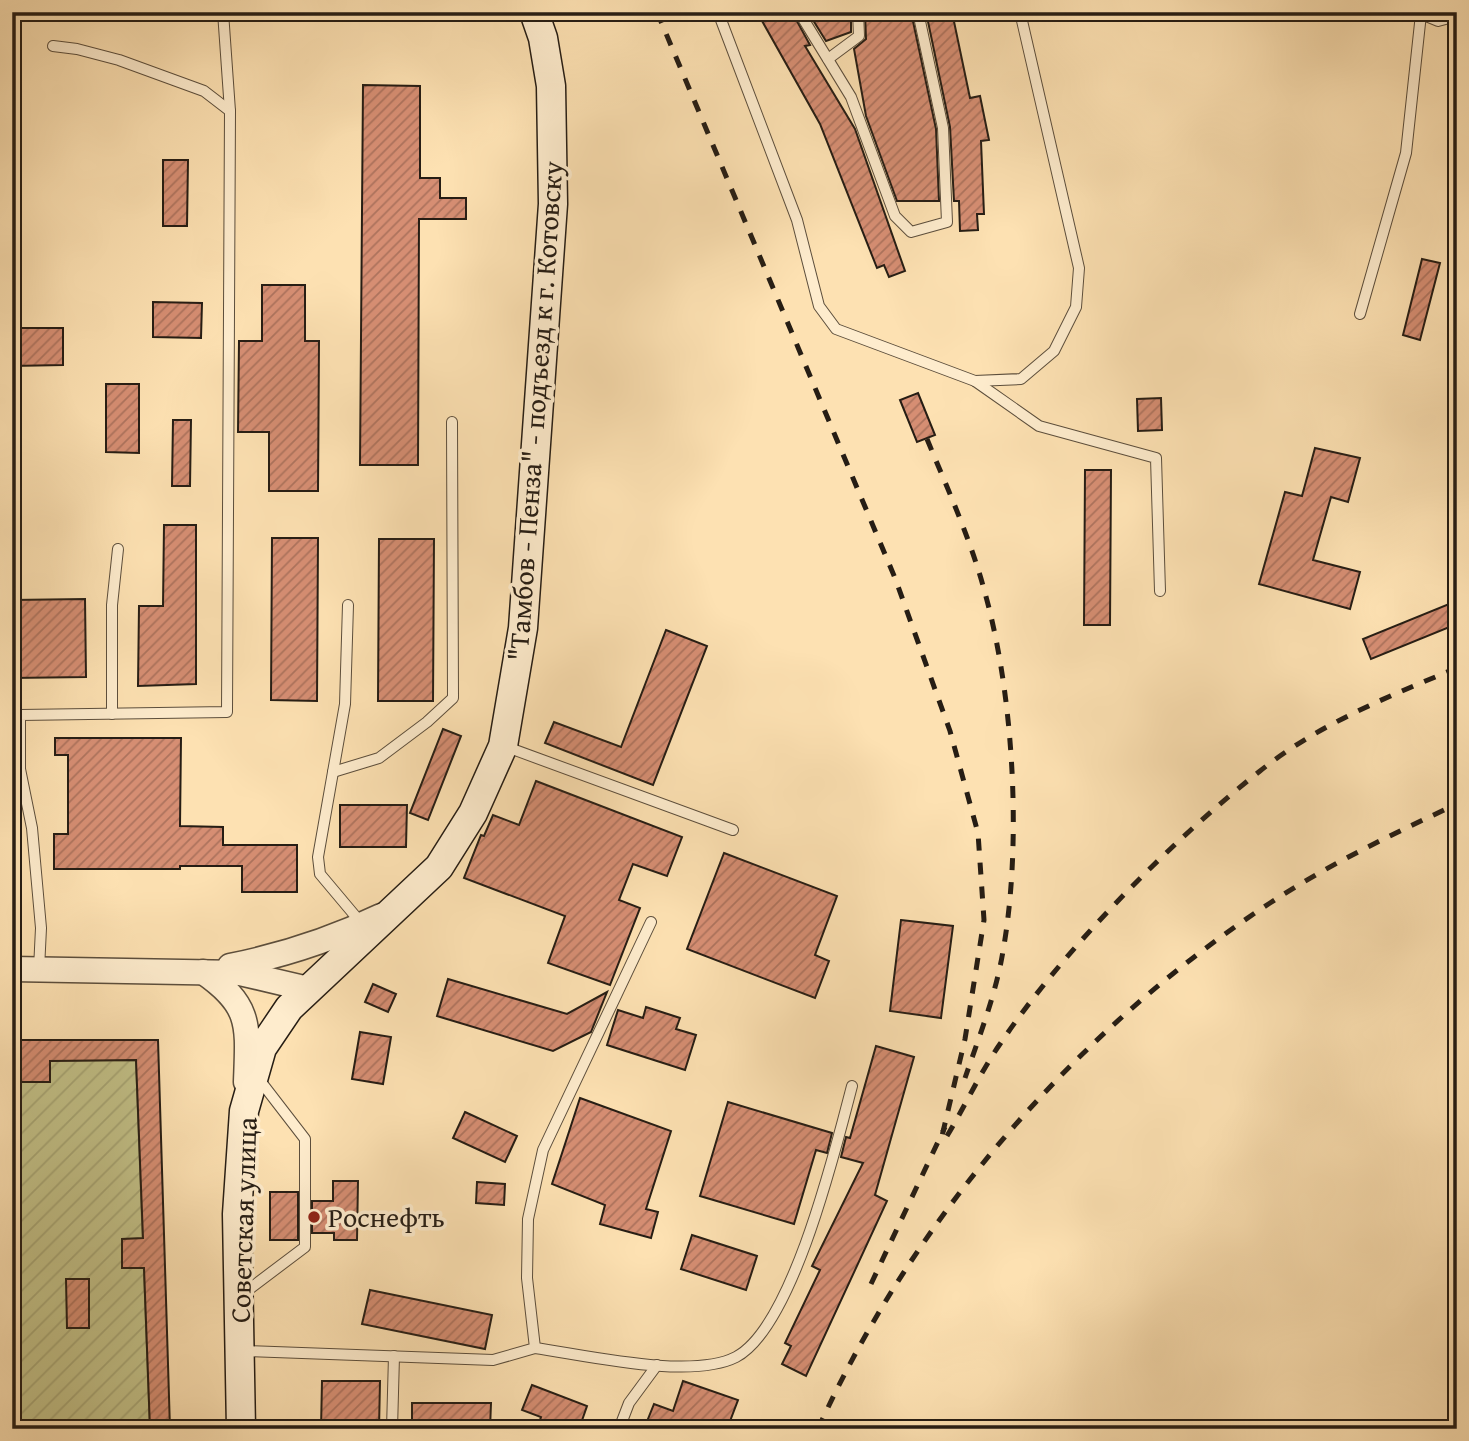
<svg xmlns="http://www.w3.org/2000/svg" width="1469" height="1441" viewBox="0 0 1469 1441" font-family="'Gentium Book Plus',serif">
	<defs>
		<pattern id="garden-furrows" width="10" height="10" patternUnits="userSpaceOnUse" patternTransform="scale(1.75)"><rect width="10" height="10" fill="#c3c289"/><path d="M-1 1l2-2M0 10L10 0M9 11l2-2" fill="none" stroke="#a7a675"/></pattern>
		<pattern id="building-hatch" width="6" height="6" patternUnits="userSpaceOnUse" patternTransform="scale(1.75)"><rect width="6" height="6" fill="#d68e73"/><path d="M-1 1l2-2M0 6l6-6M5 7l2-2" fill="none" stroke="#ad735d"/></pattern>
	</defs>
	<rect width="100%" height="100%" fill="#fde1b2"/>
	<filter id="stains"><feTurbulence type="fractalNoise" baseFrequency=".00286" numOctaves="4"/><feColorMatrix values="0 0 0 0 .2 0 0 0 0 .09 0 0 0 0 .02 0 0 0 .5 -.17"/></filter>
	<radialGradient id="worn" r=".72"><stop offset=".6" stop-color="#630" stop-opacity="0"/><stop offset="1" stop-color="#630" stop-opacity=".3"/></radialGradient>
	<!-- garden -->
	<polygon fill="url(#garden-furrows)" stroke="#74704e" stroke-width="2" points="136,1060 150,1429 12,1429 12,1061"/>
	<!-- building -->
	<g fill="url(#building-hatch)" stroke="#261d14" stroke-width="2">
		<polygon points="757,12 792,12 810,45 805,46 855,129 905,271 889,277 884,265 877,268 820,124"/>
		<polygon points="808,12 851,12 851,32 826,41"/>
		<polygon points="865,12 911,12 936,129 939,201 897,201 866,116 854,49 866,39"/>
		<polygon points="926,12 952,12 970,98 980,96 989,140 981,141 984,214 977,214 978,230 960,231 959,201 954,201 950,127"/>
		<polygon points="363,85 420,86 420,178 440,178 440,198 466,198 466,219 419,219 418,465 360,465"/>
		<polygon points="163,160 188,160 187,226 163,226"/>
		<polygon points="1422,259 1440,263 1420,340 1403,335"/>
		<polygon points="262,285 305,285 305,341 319,341 318,491 269,491 269,432 238,432 239,341 262,341"/>
		<polygon points="153,302 202,303 201,338 153,337"/>
		<polygon points="12,328 63,328 63,365 12,366"/>
		<polygon points="106,384 139,384 139,453 106,452"/>
		<polygon points="918,393 935,435 917,442 900,400"/>
		<polygon points="1161,398 1162,430 1138,431 1137,399"/>
		<polygon points="173,420 191,420 190,486 172,486"/>
		<polygon points="1315,448 1360,458 1348,502 1331,497 1313,560 1360,572 1350,609 1259,584 1285,492 1302,496"/>
		<polygon points="1085,470 1111,470 1110,625 1084,625"/>
		<polygon points="164,525 196,525 196,684 138,686 139,606 163,606"/>
		<polygon points="272,538 318,538 317,701 271,700"/>
		<polygon points="379,539 434,539 433,701 378,701"/>
		<polygon points="85,599 86,677 12,678 12,600"/>
		<polygon points="1449,604 1457,624 1371,659 1363,639"/>
		<polygon points="666,630 707,646 653,785 545,743 554,722 621,747"/>
		<polygon points="443,729 461,736 428,820 410,813"/>
		<polygon points="55,738 181,738 180,826 223,827 223,845 297,845 297,892 242,892 242,866 180,866 180,869 54,869 54,834 68,834 68,755 55,755"/>
		<polygon points="536,781 682,837 667,876 633,864 619,900 640,908 610,985 548,963 565,916 464,878 481,835 484,836 493,815 519,825"/>
		<polygon points="340,805 407,805 406,847 340,847"/>
		<polygon points="724,853 837,896 815,955 829,961 815,998 687,949"/>
		<polygon points="901,920 953,926 941,1018 890,1011"/>
		<polygon points="448,979 567,1014 607,992 591,1032 553,1051 437,1016"/>
		<polygon points="373,984 396,994 388,1012 365,1002"/>
		<polygon points="646,1007 680,1018 676,1029 696,1035 685,1070 607,1045 618,1010 643,1018"/>
		<polygon points="360,1032 391,1037 383,1084 352,1079"/>
		<polygon points="12,1040 158,1040 170,1429 150,1429 144,1268 122,1268 122,1239 143,1238 136,1060 50,1061 50,1082 21,1082 21,1061 12,1061"/>
		<polygon points="876,1046 914,1057 875,1195 887,1201 806,1376 782,1364 791,1346 785,1343 820,1270 812,1266 863,1163 841,1157 846,1137 850,1138"/>
		<polygon points="580,1098 671,1131 646,1209 658,1212 651,1238 600,1224 605,1205 552,1184"/>
		<polygon points="728,1102 832,1133 827,1153 816,1150 794,1224 700,1196"/>
		<polygon points="465,1112 517,1136 505,1162 453,1138"/>
		<polygon points="333,1181 358,1181 357,1240 334,1240 334,1233 312,1233 312,1201 333,1201"/>
		<polygon points="477,1182 505,1184 504,1205 476,1203"/>
		<rect x="270" y="1192" width="28" height="48"/>
		<polygon points="692,1235 757,1256 746,1290 681,1269"/>
		<polygon points="66,1279 89,1279 89,1328 67,1328"/>
		<polygon points="370,1290 492,1315 485,1349 362,1324"/>
		<polygon points="322,1381 380,1381 379,1429 321,1429"/>
		<polygon points="683,1381 738,1400 727,1429 644,1429 654,1404 673,1411"/>
		<polygon points="532,1385 587,1406 579,1429 537,1429 541,1417 522,1410"/>
		<polygon points="412,1403 491,1403 490,1429 412,1429"/>
	</g>
	<g fill="none" stroke-linecap="round" stroke-linejoin="round">
		<!-- service casing -->
		<g stroke="#5c4e3c" stroke-width="12">
			<g id="service">
				<polyline points="718,12 797,220 819,306 836,329 975,381 1039,426 1156,458 1160,591"/>
				<polyline points="799,12 851,97 895,216 911,232 947,222 943,128 918,12"/>
				<polyline points="53,46 77,49 119,60 204,91 230,111"/>
				<polyline points="828,59 859,36 858,12"/>
				<polyline points="1360,314 1406,153 1421,14 1438,21 1457,16"/>
				<polyline points="975,381 1021,379 1054,351 1076,307 1079,268 1020,12"/>
				<polyline points="348,605 345,704 318,857 320,874 362,924"/>
				<polyline points="112,714 112,605 118,549"/>
				<polyline points="504,746 733,830"/>
				<polyline points="333,772 379,758 427,722 453,698 452,422"/>
				<polyline points="39,969 41,928 32,828 20,769 20,715 227,712 230,111 223,12"/>
				<polyline points="244,1293 305,1247 305,1139 258,1078"/>
				<path d="M535 1348C585 1355 691 1380 736 1357 793 1327 836 1147 852 1086"/>
				<polyline points="244,1351 493,1360 535,1348 527,1278 528,1219 543,1150 651,922"/>
				<polyline points="392,1429 394,1356"/>
				<polyline points="619,1429 629,1403 657,1365"/>
			</g>
		</g>
		<!-- tertiary casing -->
		<g stroke="#5c4e3c" stroke-width="27">
			<g id="tertiary">
				<path d="M230 966C285 955 331 940 381 916"/>
				<polyline points="12,969 240,973 308,989"/>
				<path d="M203 972C252 1006 248 1025 246 1082"/>
			</g>
		</g>
		<!-- secondary casing -->
		<g stroke="#261d14" stroke-width="31">
			<polyline id="secondary" points="241,1429 237,1214 244,1111 262,1048 289,1008 439,867 473,813 503,746 523,628 553,204 551,86 543,38 534,12"/>
		</g>
		<!-- service -->
		<use href="#service" stroke="#feeccd" stroke-width="10"/>
		<!-- tertiary -->
		<use href="#tertiary" stroke="#feeccd" stroke-width="24"/>
		<!-- secondary -->
		<use href="#secondary" stroke="#feeccd" stroke-width="28"/>
		<!-- rail -->
		<g stroke="#261d14" stroke-width="5" stroke-dasharray="12 12" stroke-linecap="butt">
			<polyline points="657,12 895,578 950,731 978,833 984,920 965,1039 942,1136"/>
			<path d="M927 439C948 490 971 540 985 593 1014 697 1022 845 1003 951 996 994 979 1037 965 1078"/>
			<path d="M947 1136C965 1106 980 1073 1000 1044 1063 950 1170 842 1260 771 1317 725 1389 696 1457 668"/>
			<polyline points="871,1284 945,1127"/>
			<path d="M818 1429C914 1217 1076 1030 1270 903 1329 864 1393 834 1457 804"/>
		</g>
	</g>
	<!-- markers -->
	<circle fill="#8f2418" stroke="#feeccd" stroke-width="2.5" cx="314" cy="1217" r="7"/>
	<g text-anchor="middle" stroke-width="7" stroke-linejoin="round" paint-order="stroke">
		<!-- street labels -->
		<g font-size="28" fill="#261d14" stroke="#feeccd">
			<text transform="translate(535 411) rotate(-86)" y="10">"Тамбов - Пенза" - подъезд к г. Котовску</text>
			<text transform="translate(243 1220) rotate(-88)" y="10">Советская улица</text>
		</g>
		<!-- poi labels -->
		<g font-size="28" fill="#261d14" stroke="#feeccd" text-anchor="start">
			<text x="328" y="1227">Роснефть</text>
		</g>
	</g>
	<!-- margin -->
	<rect width="1469" height="1441" fill="none" stroke="#fde1b2" stroke-width="42"/>
	<rect x="14" y="14" width="1441" height="1413" fill="none" stroke="#261d14" stroke-width="3.5"/>
	<rect x="21" y="21" width="1427" height="1399" fill="none" stroke="#261d14" stroke-width="2"/>
	<rect width="100%" height="100%" filter="url(#stains)"/>
	<rect width="100%" height="100%" fill="url(#worn)"/>
</svg>
